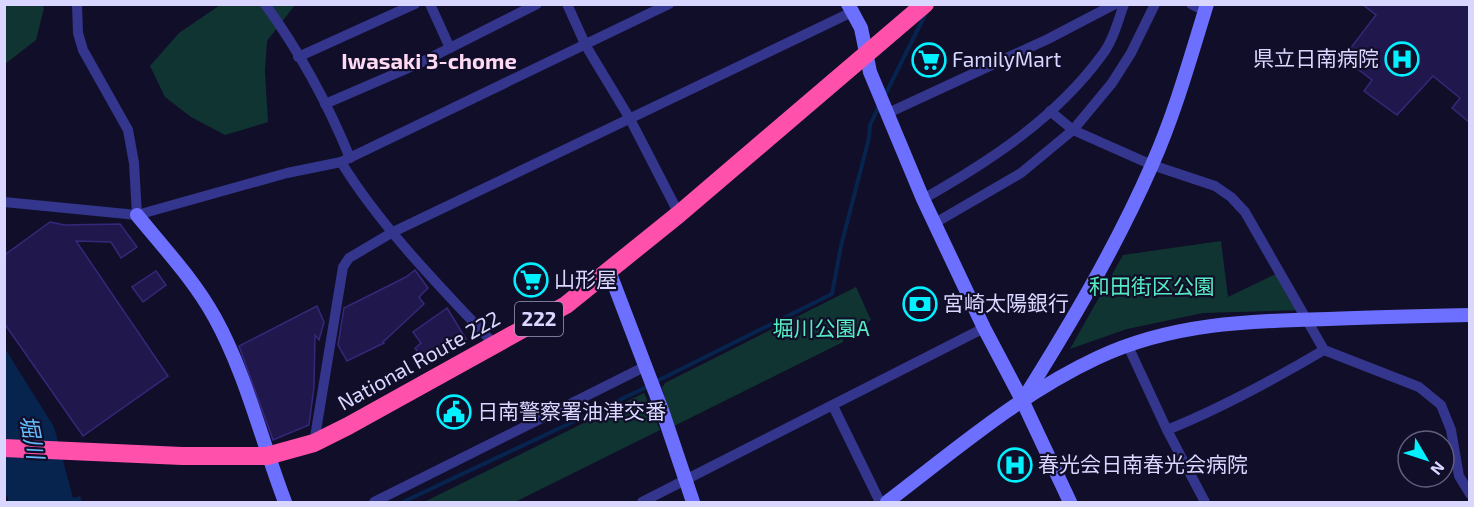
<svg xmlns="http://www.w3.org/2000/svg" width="1474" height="507" viewBox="0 0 1474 507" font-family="'Exo 2','Noto Sans JP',sans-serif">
	<rect width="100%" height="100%" fill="#110e29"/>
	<!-- green -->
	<g fill="#103431">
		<polygon points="5,4 42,5 44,8 36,40 5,64"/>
		<polygon points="220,5 295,5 267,41 265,71 268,122 225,135 191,117 165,97 150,66 179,33"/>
		<polygon points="1221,241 1228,297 1280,272 1302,310 1203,313 1127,329 1070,349 1123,255"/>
		<polygon points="856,287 871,320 865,325 844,336 843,342 674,426 662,388 665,383"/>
		<polygon points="644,393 660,430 515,502 424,502"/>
	</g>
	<!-- water -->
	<polygon fill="#07244e" points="4,347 54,427 73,498 80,496 82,502 9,502 4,489"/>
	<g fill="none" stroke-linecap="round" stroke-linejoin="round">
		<!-- stream -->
		<g stroke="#07244e" stroke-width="4">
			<polyline points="884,97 926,13"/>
			<polyline points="655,382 832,294 841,246 869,138 870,125 880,104"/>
			<polyline points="403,502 649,386"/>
		</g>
	</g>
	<!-- building -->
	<g fill="#20184c" stroke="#35287a" stroke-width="1.5">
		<polygon points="1362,4 1470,4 1470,123 1452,108 1460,98 1433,76 1397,115 1364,91 1372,80 1343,58 1376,15"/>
		<polygon points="50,222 65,225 120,224 137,247 121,258 111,242 76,241 168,376 83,436 4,323 4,264 6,254"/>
		<polygon points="415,270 428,288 419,297 424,304 383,342 384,343 347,361 338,345 344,308 406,277"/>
		<polygon points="156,271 166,285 143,302 132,287"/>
		<polygon points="317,306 324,322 319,340 315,335 314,387 309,425 273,440 239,346"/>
		<polygon points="447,308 466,339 426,363 415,348 421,343 413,332"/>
	</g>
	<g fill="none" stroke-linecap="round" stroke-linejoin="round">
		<!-- street -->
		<g stroke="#34358c" stroke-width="10">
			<polyline points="77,4 78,33 83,50 128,130 134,163 137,215"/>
			<path d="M265 4C299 51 328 104 350 158"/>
			<polyline points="430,4 450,48"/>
			<polyline points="567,4 586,46 630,119 679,214"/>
			<polyline points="1191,4 1205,11"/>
			<polyline points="298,57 415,4"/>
			<polyline points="325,104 420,63 537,4"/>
			<polyline points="1050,111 1073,130 1152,165 1215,186 1231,197 1245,212 1324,350 1419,387 1441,405 1451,430 1459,476 1470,494"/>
			<polyline points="888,113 1048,39 1115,4"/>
			<path d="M341 162C381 227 442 289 495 345"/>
			<path d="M923 199C990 161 1056 118 1102 55 1113 41 1118 21 1124 4"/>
			<polyline points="4,202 137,215 287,173 341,162 669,4"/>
			<polyline points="935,223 1021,173 1073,130 1112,83 1131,53 1155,4"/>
			<polyline points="1128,346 1167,430 1205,502"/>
			<polyline points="833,406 880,502"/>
			<path d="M1167 430C1222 408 1273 380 1324 350"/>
			<polyline points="314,443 343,267 349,258 393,232 852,12"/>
			<polyline points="374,502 644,367"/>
			<polyline points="642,502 984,328"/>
		</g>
		<!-- secondary -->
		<g stroke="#6d6fff" stroke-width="14">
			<polyline points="848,4 861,28 870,72 923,199 984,328 1022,400 1070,502"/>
			<path d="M137 215C164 248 194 280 215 318 246 374 262 442 285 502"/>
			<polyline points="609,271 662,410 693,502"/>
			<path d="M1024 398C1071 323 1116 247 1152 165 1175 113 1190 59 1207 4"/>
			<path d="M887 502C954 451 1020 394 1097 358 1171 323 1248 321 1328 319 1375 317 1422 316 1470 315"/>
		</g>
		<!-- highway -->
		<polyline stroke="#ff51ab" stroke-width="18" points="4,448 182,456 267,456 314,443 348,426 566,305 679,214 925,4"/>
	</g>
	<!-- icons -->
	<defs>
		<g id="hospital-ring" transform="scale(1.725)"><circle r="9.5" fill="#110e29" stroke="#02f0ff" stroke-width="1.5"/><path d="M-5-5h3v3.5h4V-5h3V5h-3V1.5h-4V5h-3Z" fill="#02f0ff"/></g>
		<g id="supermarket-ring" transform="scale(1.725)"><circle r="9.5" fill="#110e29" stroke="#02f0ff" stroke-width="1.5"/><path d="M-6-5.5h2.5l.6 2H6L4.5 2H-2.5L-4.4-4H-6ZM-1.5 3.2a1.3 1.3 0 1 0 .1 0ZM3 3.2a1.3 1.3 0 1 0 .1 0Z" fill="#02f0ff"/></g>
		<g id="bank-ring" transform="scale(1.725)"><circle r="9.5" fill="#110e29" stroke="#02f0ff" stroke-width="1.5"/><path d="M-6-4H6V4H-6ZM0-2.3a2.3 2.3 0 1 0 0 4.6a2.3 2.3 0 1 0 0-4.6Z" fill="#02f0ff"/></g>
		<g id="civic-ring" transform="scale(1.725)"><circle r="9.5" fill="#110e29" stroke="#02f0ff" stroke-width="1.5"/><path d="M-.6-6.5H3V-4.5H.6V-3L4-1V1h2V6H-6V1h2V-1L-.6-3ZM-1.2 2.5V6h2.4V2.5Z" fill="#02f0ff"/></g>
	</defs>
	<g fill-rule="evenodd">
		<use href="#hospital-ring" x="1402" y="59"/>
		<use href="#supermarket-ring" x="929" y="60"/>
		<use href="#supermarket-ring" x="531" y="280"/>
		<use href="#bank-ring" x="920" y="304"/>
		<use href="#civic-ring" x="454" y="412"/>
		<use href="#hospital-ring" x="1015" y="465"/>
	</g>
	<g text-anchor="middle" stroke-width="4.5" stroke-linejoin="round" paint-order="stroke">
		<!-- shield labels -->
		<rect fill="#110e29" stroke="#9d9abf" stroke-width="1.5" x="515" y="302" width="48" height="34" rx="4.5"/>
		<g font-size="20" font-weight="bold" fill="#d9d6ff">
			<text x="539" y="326">222</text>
		</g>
		<!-- poi labels -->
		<g font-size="21" fill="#d9d6ff" stroke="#110e29" text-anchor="start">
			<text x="1379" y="66" text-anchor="end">県立日南病院</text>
			<text x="952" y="67">FamilyMart</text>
			<text x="554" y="287">山形屋</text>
			<text x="943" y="311">宮崎太陽銀行</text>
			<text x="477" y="419">日南警察署油津交番</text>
			<text x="1038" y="472">春光会日南春光会病院</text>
		</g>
		<!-- park labels -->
		<g font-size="21" fill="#56ebc0" stroke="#110e29">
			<text x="1152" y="294">和田街区公園</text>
			<text x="821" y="336">堀川公園A</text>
		</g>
		<!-- street labels -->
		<g font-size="21" fill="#d9d6ff" stroke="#110e29">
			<text transform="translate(419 361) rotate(-29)" y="7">National Route 222</text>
		</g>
		<!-- neighbourhood labels -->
		<g font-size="22" font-weight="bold" fill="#ffd8f2" stroke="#110e29">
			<text x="429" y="69">Iwasaki 3-chome</text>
		</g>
		<!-- water labels -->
		<g font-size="22" font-style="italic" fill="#64bdff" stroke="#110e29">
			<text transform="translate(32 437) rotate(79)" y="8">堀川</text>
		</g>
	</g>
	<!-- border -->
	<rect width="1474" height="507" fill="none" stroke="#d9d6ff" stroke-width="12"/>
	<!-- north arrow -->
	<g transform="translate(1426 459) rotate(129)"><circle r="28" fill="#110e29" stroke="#615e7f" stroke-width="1.5"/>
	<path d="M0-4.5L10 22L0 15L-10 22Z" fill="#02f0ff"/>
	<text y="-9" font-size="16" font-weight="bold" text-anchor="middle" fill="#d9d6ff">N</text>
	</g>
</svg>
